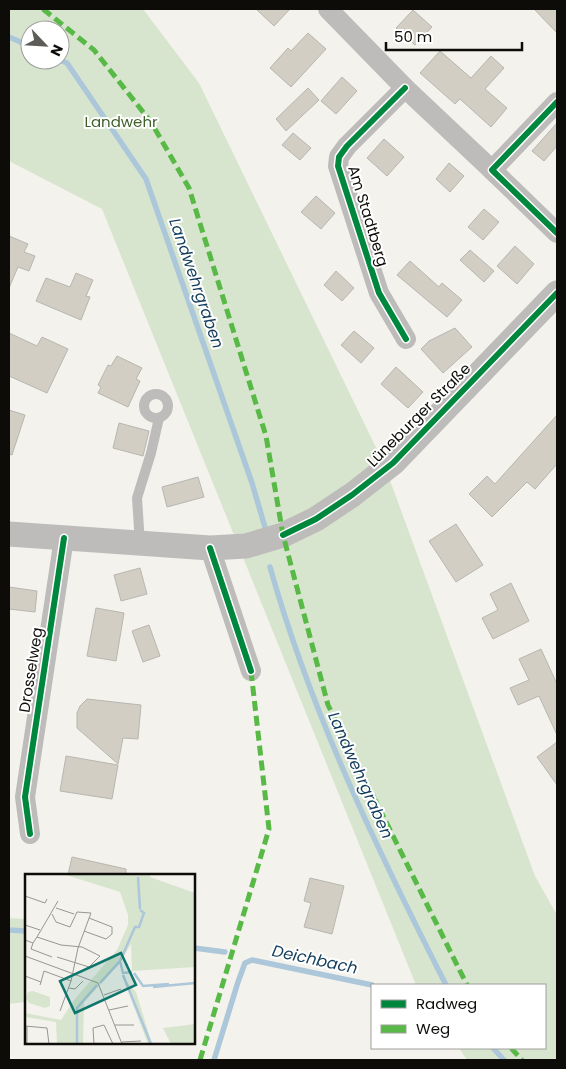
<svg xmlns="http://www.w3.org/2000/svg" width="566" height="1069" viewBox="0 0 566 1069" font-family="Poppins,sans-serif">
	<rect width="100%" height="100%" fill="#f4f2ec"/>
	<!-- green -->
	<g fill="#d8e5ce" fill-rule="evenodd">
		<path d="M9 9H143L199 83 384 464 535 876 557 915V1060H467L459 1048H545V985H416L102 209 9 161ZM30 30H60V60H30Z"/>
		<polygon points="9,918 26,919 26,1002 9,1004"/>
	</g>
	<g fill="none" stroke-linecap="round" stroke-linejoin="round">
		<!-- stream -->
		<g stroke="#adc7da" stroke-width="5.5">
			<polyline points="9,37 30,46"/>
			<polyline points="60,60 67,63 146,179 252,483 267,534"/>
			<path d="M270 567C311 713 378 851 446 985"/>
			<polyline points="9,930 26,931"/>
			<polyline points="194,948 225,952"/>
			<polyline points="493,1048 504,1060"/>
			<polyline points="214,1060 238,982 245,963 252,960 372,985"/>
		</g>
	</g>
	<!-- building -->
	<g fill="#d2cec3" stroke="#b7b6b1">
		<polygon points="256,9 290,9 274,26"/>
		<polygon points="534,9 557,9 557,33"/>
		<polygon points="413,10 432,27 415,45 396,28"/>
		<polygon points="308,33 326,49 291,87 270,68 288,48 291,51"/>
		<polygon points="440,51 471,78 491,56 504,68 485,89 507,108 491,127 460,99 455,104 420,73"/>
		<polygon points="342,77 357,91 336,114 321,101"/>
		<polygon points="308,88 319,100 286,131 276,119"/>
		<polygon points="557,123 557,146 544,161 532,151"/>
		<polygon points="293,133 311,148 300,160 282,145"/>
		<polygon points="384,139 404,157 387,176 367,158"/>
		<polygon points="449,163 464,176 450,192 436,179"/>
		<polygon points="316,196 335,213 321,229 301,212"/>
		<polygon points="484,209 499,222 483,240 468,227"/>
		<polygon points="9,236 28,244 24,252 35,256 29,271 18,267 9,288"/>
		<polygon points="515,246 534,264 517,284 497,266"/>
		<polygon points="470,250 494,271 484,282 460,260"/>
		<polygon points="410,261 439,287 442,283 462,300 447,317 397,275"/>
		<polygon points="336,271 354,288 342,301 324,285"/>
		<polygon points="76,273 93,280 86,296 90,297 81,320 36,301 46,278 70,287"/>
		<polygon points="455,328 472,347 443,373 421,349 429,341"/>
		<polygon points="354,331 374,348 361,363 341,345"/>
		<polygon points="9,333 37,346 42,337 68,349 47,393 9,376"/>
		<polygon points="117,356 142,368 136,379 140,381 128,407 98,393 101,387 98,385 108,365 111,366"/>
		<polygon points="396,367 423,392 408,408 381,384"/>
		<polygon points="9,410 25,415 12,455 9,454"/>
		<polygon points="557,415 557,464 535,489 527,482 492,517 469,494 487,476 495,484"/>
		<polygon points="119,423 149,431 143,456 113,448"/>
		<polygon points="198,477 204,497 167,507 162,487"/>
		<polygon points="456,524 483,565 456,582 429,541"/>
		<polygon points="140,568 147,594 121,601 114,575"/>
		<polygon points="511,583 529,621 493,639 482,618 498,610 490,594"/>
		<polygon points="9,587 37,591 35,612 9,609"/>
		<polygon points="96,608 124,613 116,661 87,656"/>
		<polygon points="149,625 160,656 143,662 132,631"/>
		<polygon points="541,649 557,684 557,735 539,696 518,705 510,688 529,680 519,659"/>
		<polygon points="87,699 141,705 138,739 123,738 118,764 77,728 77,713 80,706"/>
		<polygon points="557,742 557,785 537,757"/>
		<polygon points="66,756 118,765 112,799 60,791"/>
		<polygon points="72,857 126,869 126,875 68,875"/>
		<polygon points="310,878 344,886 332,934 304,927 311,903 304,901"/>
	</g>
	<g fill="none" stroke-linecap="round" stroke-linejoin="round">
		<!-- service -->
		<g stroke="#bebcbb" stroke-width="10">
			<circle cx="156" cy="406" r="12"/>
			<polyline points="140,544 137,498 151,453 159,418"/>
		</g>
		<!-- minor -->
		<g stroke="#bebcbb" stroke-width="20">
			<polyline points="328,9 405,88 492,170"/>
			<polyline points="405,88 347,146 339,157 338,166 379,293 406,339"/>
			<polyline points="557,102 492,170 557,233"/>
			<polyline points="210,548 251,671"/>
			<polyline points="30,834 25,797 64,538"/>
		</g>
		<!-- tertiary -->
		<polyline stroke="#bebcbb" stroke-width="25" points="9,534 210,548 246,546 283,535 316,519 352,495 393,463 557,293"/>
		<!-- quiet -->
		<g stroke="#58b947" stroke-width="5" stroke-dasharray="10 5" stroke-linecap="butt">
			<polyline points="43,9 94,50 151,122 189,188 266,436 283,535 328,705 467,985"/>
			<polyline points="511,1048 522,1060"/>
			<polyline points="200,1060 269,829 251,671"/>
		</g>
		<!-- cycleway casing -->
		<g stroke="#fff" stroke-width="9">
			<g id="cycleway">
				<polyline points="405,88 347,146 339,157 338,166 379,293 406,339"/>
				<polyline points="557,102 492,170 557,233"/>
				<polyline points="283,535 316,519 352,495 393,463 557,293"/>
				<polyline points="210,548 251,671"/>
				<polyline points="30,834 25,797 64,538"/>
			</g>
		</g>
		<!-- cycleway -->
		<use href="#cycleway" stroke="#00873e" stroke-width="6"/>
	</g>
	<g text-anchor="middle" stroke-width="4" stroke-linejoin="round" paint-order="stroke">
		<!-- park labels -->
		<g font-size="15" fill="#3f5f29" stroke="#fff">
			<text x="121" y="127">Landwehr</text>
		</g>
		<!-- street labels -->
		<g font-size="15" fill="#0d0c08" stroke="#fff">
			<text transform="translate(368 216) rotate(73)" y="5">Am Stadtberg</text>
			<text transform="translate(419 415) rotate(-45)" y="5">Lüneburger Straße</text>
			<text transform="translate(31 670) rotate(-81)" y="5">Drosselweg</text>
		</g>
		<!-- water labels -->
		<g font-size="16" font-style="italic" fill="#123d5c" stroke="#fff">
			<text transform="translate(197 283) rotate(71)" y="6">Landwehrgraben</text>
			<text transform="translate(361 775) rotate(66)" y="6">Landwehrgraben</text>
			<text transform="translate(315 959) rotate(12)" y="6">Deichbach</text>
		</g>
	</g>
	<!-- overview -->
	<g transform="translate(25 874)">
		<rect width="170" height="170" fill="#f4f2ec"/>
		<path d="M38 0H126L125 3 170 19V93L107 97 106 70 95 89 59 128 58 170H32L31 148 0 143V139L36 146 49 126 92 76 103 51V41L95 18ZM98 104 111 118 127 170H123ZM8 117 25 123V132L20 134 4 129 1 124 3 118ZM170 150V170H146L138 154Z" fill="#d8e5ce"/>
		<path fill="none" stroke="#adc7da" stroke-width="2.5" d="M113 3 115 35M95 87 98 99 107 98M109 99 118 112 144 110M98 101 126 170M75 109 95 87 110 53H114L119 39 115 36M128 113 170 109M52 170V134L72 111"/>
		<path fill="none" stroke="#989691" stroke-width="1" d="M0 22 20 29 22 25M31 34 49 40M27 40 31 48 45 53 52 38M0 51 15 56M59 57 81 65 87 60V53L64 44M12 63 33 27M0 66 8 69 12 63 36 71 57 73 75 82 64 93 32 83M8 69 6 75 27 83M0 82 73 109 97 170M0 102 16 108 15 111M16 108 19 97 46 107 53 74 66 39 52 38M44 114 50 115 58 107M79 121 96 115M84 136 103 132M35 137 46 107M90 151H109M0 152 22 154 24 170M2 152V170M97 168 116 167M69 170 68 154 79 151 88 170"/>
		<path fill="#0f766e" fill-opacity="0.15" stroke="#0f766e" stroke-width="2.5" d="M96 79 111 111 50 139 35 107Z"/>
		<rect width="170" height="170" fill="none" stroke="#0d0c08" stroke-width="2.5"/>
	</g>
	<!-- border -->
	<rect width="566" height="1069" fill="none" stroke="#0d0c08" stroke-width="20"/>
	<!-- legend -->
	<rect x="371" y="984" width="175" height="65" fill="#ffffff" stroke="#9e9e9c"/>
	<rect x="381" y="1000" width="25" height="8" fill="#00873e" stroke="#9e9e9c"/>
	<text x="416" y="1009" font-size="15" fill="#0d0c08">Radweg</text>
	<rect x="381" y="1025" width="25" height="8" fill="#58b947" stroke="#9e9e9c"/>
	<text x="416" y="1034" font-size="15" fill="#0d0c08">Weg</text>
	<!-- north arrow -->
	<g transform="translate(45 45) rotate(115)"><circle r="24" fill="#ffffff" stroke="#9e9e9c"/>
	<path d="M0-4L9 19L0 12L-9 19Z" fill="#5e5c58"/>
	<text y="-8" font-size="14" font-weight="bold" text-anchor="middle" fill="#0d0c08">N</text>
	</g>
	<!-- scale -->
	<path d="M386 42v8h136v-8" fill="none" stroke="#0d0c08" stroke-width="2.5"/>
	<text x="394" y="42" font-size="15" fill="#0d0c08" stroke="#ffffff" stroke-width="4" paint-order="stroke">50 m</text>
</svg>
